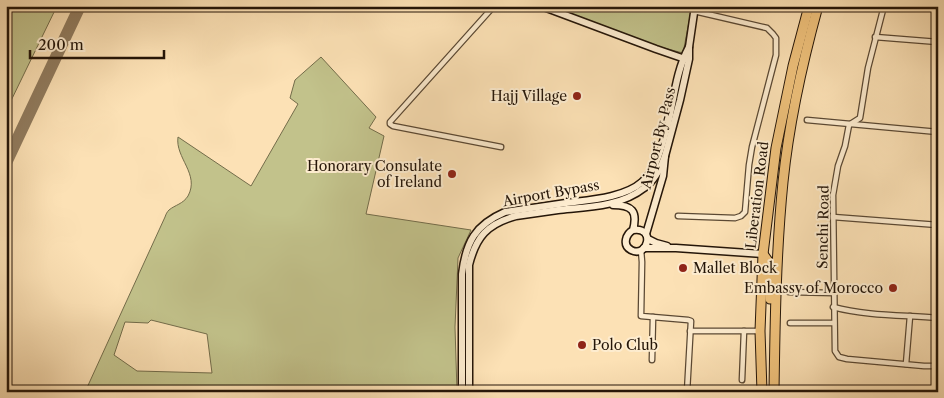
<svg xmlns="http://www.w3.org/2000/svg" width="944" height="398" viewBox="0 0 944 398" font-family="'Libre Caslon Text',serif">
	<rect width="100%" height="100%" fill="#fce1b5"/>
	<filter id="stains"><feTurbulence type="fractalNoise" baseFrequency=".004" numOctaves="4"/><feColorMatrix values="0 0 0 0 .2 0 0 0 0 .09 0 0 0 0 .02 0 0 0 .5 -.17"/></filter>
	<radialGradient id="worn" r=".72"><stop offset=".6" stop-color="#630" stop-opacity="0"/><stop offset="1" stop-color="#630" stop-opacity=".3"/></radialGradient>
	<!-- green -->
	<g fill="#c2c28b" stroke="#736c4a" fill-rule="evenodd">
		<polygon points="6,6 57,6 6,111"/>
		<polygon points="540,6 692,6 683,53 611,34"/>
		<path d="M321 57 376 117 369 128 384 136 366 214 471 230 458 258 455 327 457 392H85L165 217C166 214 167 212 169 210 175 205 183 204 188 196 200 174 175 158 178 137L251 186 298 104 290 98 295 80ZM151 320 207 334 212 373 137 371 114 355 125 322 148 323Z"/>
	</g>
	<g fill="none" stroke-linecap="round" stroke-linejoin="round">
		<!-- taxiway -->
		<polyline stroke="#907b5e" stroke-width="12" points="6,163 80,6"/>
		<!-- street casing -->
		<g stroke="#5a4833" stroke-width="7">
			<g id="street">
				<polyline points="494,6 390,122 390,124 393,126 501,147"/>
				<polyline points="884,6 868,68 860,118 849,125 845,146 838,166 833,195 835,351 839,357 847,359 924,366 938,366"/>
				<polyline points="875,37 938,42"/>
				<polyline points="807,120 938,132"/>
				<polyline points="678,216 735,218 741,216 745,212 749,165 752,147 776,55 776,38 773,34 767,28 694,11"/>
				<polyline points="833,217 938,225"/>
				<polyline points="641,250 642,262 641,316 688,320 691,321 687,392"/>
				<polyline points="789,292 834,293"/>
				<path d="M833 307C867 316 903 315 938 318"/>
				<polyline points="790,323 834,323"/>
				<polyline points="690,331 760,331"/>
				<polyline points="652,360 653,317"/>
				<polyline points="906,364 910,316"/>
				<polyline points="742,380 744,331"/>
			</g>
		</g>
		<!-- secondary casing -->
		<g stroke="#241508" stroke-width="9">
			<g id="secondary">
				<polyline points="541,6 656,49 685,59"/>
				<path d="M613 205C632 205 638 211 633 230 626 234 622 245 631 250 648 259 656 226 633 230"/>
				<polyline points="646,234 663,176 665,156 680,100 689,59 689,47 695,6"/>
				<polyline points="648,239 656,243 667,246"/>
				<polyline points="644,248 676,248 763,254"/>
				<path d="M462 392V274C466 242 475 225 505 212 525 209 545 206 566 203 588 200 624 198 642 182 658 168 662 144 668 124 674 99 676 71 689 47"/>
				<path d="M469 392V265C476 237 487 224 516 216 530 214 544 212 558 210 587 207 620 207 644 188 655 180 661 168 665 156"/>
			</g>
		</g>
		<!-- highway casing -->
		<g stroke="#241508" stroke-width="11">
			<g id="highway">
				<polyline points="763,254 768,261 770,265 770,299"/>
				<polyline points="762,392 760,331 763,254 776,148 793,66 809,6"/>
				<path d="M774 392C775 322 776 252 783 182 789 123 802 64 818 6"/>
			</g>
		</g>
		<!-- street -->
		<use href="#street" stroke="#fdeccf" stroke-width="4.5"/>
		<!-- secondary -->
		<use href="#secondary" stroke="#fdeccf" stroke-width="6"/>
		<!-- highway -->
		<use href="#highway" stroke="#eec07a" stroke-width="9"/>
	</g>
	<!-- markers -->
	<g fill="#8f2418" stroke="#fdeccf" stroke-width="2">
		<circle cx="577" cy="96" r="5"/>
		<circle cx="452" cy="174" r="5"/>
		<circle cx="683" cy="268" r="5"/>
		<circle cx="893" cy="288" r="5"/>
		<circle cx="582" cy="345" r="5"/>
	</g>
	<g text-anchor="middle" stroke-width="4" stroke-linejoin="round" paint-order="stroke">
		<!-- poi labels -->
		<g font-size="14" fill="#241508" stroke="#fdeccf" text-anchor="end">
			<text x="567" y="101">Hajj Village</text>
			<text x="442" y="171">Honorary Consulate<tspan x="442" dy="16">of Ireland</tspan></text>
			<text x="693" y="273" text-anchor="start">Mallet Block</text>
			<text x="883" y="293">Embassy of Morocco</text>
			<text x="592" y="350" text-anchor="start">Polo Club</text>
		</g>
		<!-- street labels -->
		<g font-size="14" fill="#241508" stroke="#fdeccf">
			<text transform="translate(658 138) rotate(-76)" y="5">Airport By-Pass</text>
			<text transform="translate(551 193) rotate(-10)" y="5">Airport Bypass</text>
			<text transform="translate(757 195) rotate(-83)" y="5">Liberation Road</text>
			<text transform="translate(823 227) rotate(-89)" y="5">Senchi Road</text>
		</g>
	</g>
	<!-- margin -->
	<rect width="944" height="398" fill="none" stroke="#fce1b5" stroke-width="25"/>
	<rect x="8" y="8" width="929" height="383" fill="none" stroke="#241508" stroke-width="2.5"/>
	<rect x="12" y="12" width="919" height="373" fill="none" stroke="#241508"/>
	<!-- scale -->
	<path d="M30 50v8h134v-8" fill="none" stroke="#241508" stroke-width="2.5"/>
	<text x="38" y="50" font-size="15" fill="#241508" stroke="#fdeccf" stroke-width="4" paint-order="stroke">200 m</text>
	<rect width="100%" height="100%" filter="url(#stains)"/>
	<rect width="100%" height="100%" fill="url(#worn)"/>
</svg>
